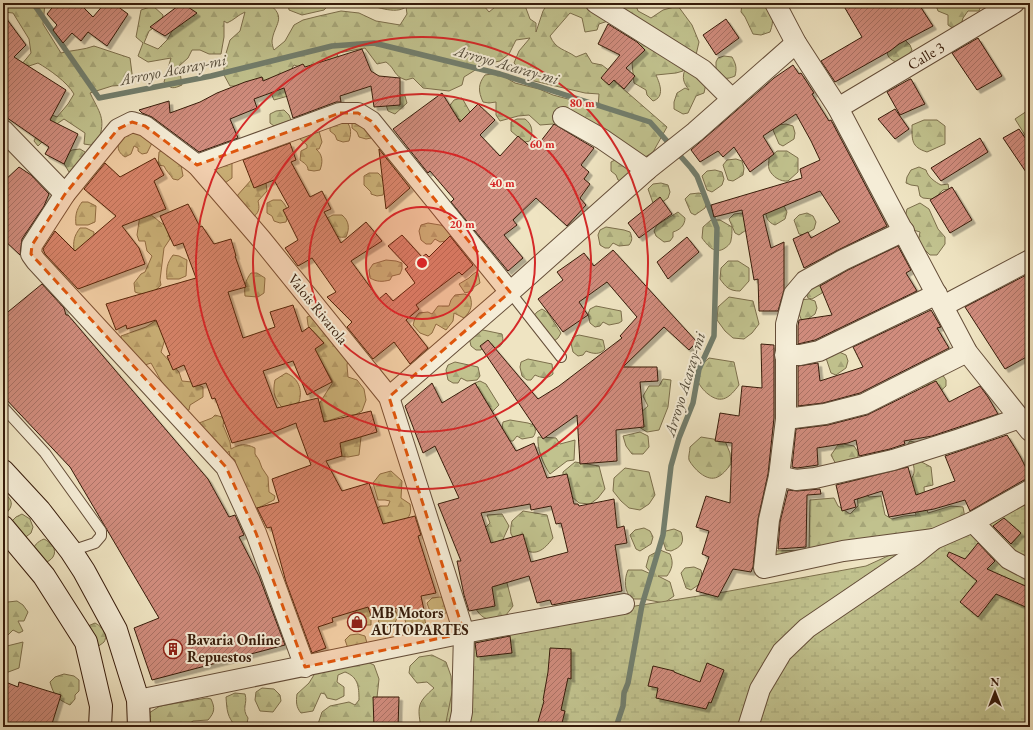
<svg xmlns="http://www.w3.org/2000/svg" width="1033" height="730" viewBox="0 0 1033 730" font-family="'EB Garamond',serif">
	<defs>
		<pattern id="forest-firs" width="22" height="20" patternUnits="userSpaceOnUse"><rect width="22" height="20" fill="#c1c28e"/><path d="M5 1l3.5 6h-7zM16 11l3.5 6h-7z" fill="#a6a679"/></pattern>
		<pattern id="wetland-marsh" width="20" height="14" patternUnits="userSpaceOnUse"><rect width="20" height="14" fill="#c1c28e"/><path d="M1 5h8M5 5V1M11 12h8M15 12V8" fill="none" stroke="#a6a679"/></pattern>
		<pattern id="building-hatch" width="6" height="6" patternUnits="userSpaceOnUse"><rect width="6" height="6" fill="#d08c7d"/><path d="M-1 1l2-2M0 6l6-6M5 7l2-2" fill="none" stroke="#aa7265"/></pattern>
		<filter id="shadow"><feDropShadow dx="3.5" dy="3.5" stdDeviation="0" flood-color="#0004"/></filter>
	</defs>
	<rect width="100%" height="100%" fill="#efe4c2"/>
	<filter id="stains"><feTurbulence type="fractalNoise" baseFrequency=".005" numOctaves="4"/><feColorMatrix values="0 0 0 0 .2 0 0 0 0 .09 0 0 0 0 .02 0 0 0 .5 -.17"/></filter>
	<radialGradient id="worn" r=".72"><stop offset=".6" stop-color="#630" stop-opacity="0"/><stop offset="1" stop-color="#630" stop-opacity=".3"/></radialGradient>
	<!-- grass -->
	<polygon fill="#c1c28e" stroke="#7c6f4c" points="1030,109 1030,143 1015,119"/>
	<!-- forest -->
	<g fill="url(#forest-firs)" stroke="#7c6f4c">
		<path d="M3 3H45L43 24 61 53C72 50 84 50 94 46L130 58 133 81 127 85 112 86 90 93C102 117 106 119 97 146L84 144 85 133 64 119 48 130 42 142 38 146 34 141 47 113 57 117 68 104 74 94C67 82 50 70 38 63L17 70 31 53 29 39 13 13 3 12Z"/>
		<path d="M197 3H268C288 18 274 24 272 41 272 44 273 48 274 50L285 41 294 25 303 20 319 16 341 11 359 13 376 21 400 25 407 14 406 7C395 15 375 6 362 3H483L484 6 489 12 500 3H524L530 19 536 23V32L543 11 548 3H603L608 21 599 24 597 30 585 32 582 18 570 13 550 36C556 50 565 49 576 57L586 53 592 63 602 65 611 72 613 80 667 127 653 152 642 159 571 131V135L555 132 553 124 540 125 529 115 518 116 500 121 496 115V102L489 103 483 102C478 91 478 84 485 75L498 73 515 83 539 89 553 95 598 107 599 94 585 93 530 80 514 63 519 51 530 38 516 40 509 54 500 61 485 64 464 77 462 85 449 91 423 88 413 78 406 80C393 76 396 69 386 62L377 64 365 48 338 53 334 70 305 69 294 65 288 75V96L274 100 267 84 262 77 244 86H230L224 75V60L230 40 240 31 245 12C238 15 234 20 227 23L224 21V37L221 54H209L200 50H192L188 58 179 66 182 85C173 89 171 89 164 82L171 58 148 62 138 56 143 43 136 37 141 10 153 6 163 15 162 22 149 31 144 43 158 49 167 40 181 15Z"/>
		<polygon points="288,3 331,3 324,10 302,15 289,10"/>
		<path d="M610 3H635L638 11 651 18 663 10 678 6 692 25 699 42 696 55 684 60 683 71 676 73 656 75C660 84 665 97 653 101L647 95 646 90 634 83 632 63 634 58 621 36 622 30Z"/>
		<path d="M739 3H766C772 15 775 19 770 32L761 35 753 34 745 17 741 12 742 4Z"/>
		<polygon points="935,3 982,3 979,11 968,11 963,18 961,25 954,29 948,25 948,15 938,11"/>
		<path d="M904 39 910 45 912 50 906 58 899 63C889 60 886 56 887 46Z"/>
		<path d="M724 56 732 57C736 64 737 68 735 76 726 80 722 79 716 72V62L718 58Z"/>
		<path d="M685 69 707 79 704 93 696 96 688 113 683 114 674 109V102L677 93 685 88 689 90C683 82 682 78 685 69Z"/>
		<polygon points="400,94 405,96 407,103 395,114 388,111 386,105 388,96"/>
		<polygon points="462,98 470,112 466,123 445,112 454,100"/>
		<polygon points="284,110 289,115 291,120 274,126 270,123 270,114 276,111"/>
		<path d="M344 119C351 125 352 132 349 141L343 142 337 140 335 135 330 131V122Z"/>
		<polygon points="352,119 373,131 371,138 366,139 359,137 357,132 352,128"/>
		<path d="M517 119H525C533 125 533 132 530 141L525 142 518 140V137L511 131V122Z"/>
		<path d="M924 120H937L945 126V144L927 152C911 147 912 140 912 125Z"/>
		<polygon points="786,124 793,126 795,133 794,139 783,146 779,144 773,130 778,125"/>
		<path d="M300 130 319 131 322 142 319 149H316C323 155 323 162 320 170L314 171 308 170C308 165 304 163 300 160L301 151 307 148V145L300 139Z"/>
		<path d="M140 131 152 143 147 153 142 154 138 151V148L134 146 131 154 125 157C114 150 118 141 125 133Z"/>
		<path d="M169 148 181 165 183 176 178 180 173 179C170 174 166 171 164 166L158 165 159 152Z"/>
		<polygon points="80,149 85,152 87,156 73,172 69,172 63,162 64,156 72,150"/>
		<path d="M777 151H787L798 158V172L788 181C781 182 772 177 769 169 768 166 769 161 769 158Z"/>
		<polygon points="200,157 232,160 232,178 225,183"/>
		<polygon points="617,159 625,159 633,174 625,182 618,180 616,175 611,171 611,162"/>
		<polygon points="736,159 742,161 744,168 743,175 733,181 728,180 723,165 727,160"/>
		<path d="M919 167 926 170C928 177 935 182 941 185L948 184 949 189 943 190 937 196 932 199 923 198 920 196 918 186 911 185 906 183 907 177 911 170Z"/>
		<polygon points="715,170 722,172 724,179 722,185 712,192 707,190 702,176 707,171"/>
		<path d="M369 173H378C385 179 386 186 383 195L377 196 371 194V192L364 185V176Z"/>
		<path d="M252 179 266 183 267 191 258 201C260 209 259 213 252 218L236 197Z"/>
		<polygon points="661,183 668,185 670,192 668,198 658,205 653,203 648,189 653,184"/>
		<polygon points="699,193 705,195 707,202 705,208 695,215 691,213 685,199 690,194"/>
		<path d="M273 200H281C288 207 289 213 286 222L280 223 274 221 272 216 267 213V203Z"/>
		<path d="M82 202H88L96 206 95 222 88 225H76C75 216 76 210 82 202Z"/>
		<polygon points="920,203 929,209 938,229 945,237 945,244 937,255 930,255 918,243 920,232 910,229 905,218 907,209"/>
		<path d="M784 206 787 212 785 219 775 225C767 222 766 217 765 209Z"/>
		<path d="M678 212 685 218C685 225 680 230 673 232V237L670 241 664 242 656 236 654 231 657 225Z"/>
		<path d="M146 213C154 215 158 222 166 226L170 239 164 248 160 280 161 285C156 292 143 296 135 292L134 283 141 274 145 272 152 256 147 251 145 241H139L137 235 140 215Z"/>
		<polygon points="742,213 749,215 749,228 739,235 735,233 729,219 734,214"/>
		<polygon points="807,213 813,216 816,222 814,229 804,235 799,234 794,220 799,215"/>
		<path d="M333 215H342C349 221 350 228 346 237 333 239 328 230 327 218Z"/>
		<path d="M711 220H720L732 227C732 231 732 236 731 240 731 243 728 246 725 248 715 255 708 246 702 238L703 227Z"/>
		<polygon points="428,223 446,226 453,237 451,240 440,242 435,239 431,244 426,244 421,240 419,231 421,225"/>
		<path d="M606 227 624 230 630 232C632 237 633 240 629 245L619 246 613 243 609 248H605L600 245 598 235 600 230Z"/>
		<path d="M80 228H86L94 232 93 248 74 251C73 241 74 236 80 228Z"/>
		<path d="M173 255 179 256 187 260 186 276 179 279H167C166 269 167 263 173 255Z"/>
		<path d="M386 260 396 261 402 263V269L400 274 392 276 390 280C382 282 377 282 370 278L369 270 373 264Z"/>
		<path d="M728 261H738L749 268V281L740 291C729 291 726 287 720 279L721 268Z"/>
		<polygon points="476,272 478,273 480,283 474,287 472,291 465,293 459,284 469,278 472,275"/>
		<path d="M251 273H257L265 278 264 293 258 297 245 296C244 287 245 281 251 273Z"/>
		<polygon points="822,280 824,286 822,293 812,299 808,298 802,283"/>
		<path d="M464 294 470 296C473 305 471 311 464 318L454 313 453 321 446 330 436 324 432 333 428 336 420 333 413 325 415 318 419 313 428 312 432 314 438 306H449L451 300 455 295Z"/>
		<polygon points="729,297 753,301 759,324 752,333 744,339 733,338 725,331 717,320 718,307"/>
		<polygon points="809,299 815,301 817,308 815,314 805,321 801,319 798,311 800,300"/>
		<polygon points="596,306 621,311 622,321 619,323 609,325 603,322 600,326 595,327 590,323 588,314 590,309"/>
		<polygon points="542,309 548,313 561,333 558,338 554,341 531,319 537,312"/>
		<polygon points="312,315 350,350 347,365 348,377 357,380 364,389 366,400 362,411 355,415 346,415 324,422 319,404 333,382 315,351 314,338 308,325 307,317"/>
		<polygon points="155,321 165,326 166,336 161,352 179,372 182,381 192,382 203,387 203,397 190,405 189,410 180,413 173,406 174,395 164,386 151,363 142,366 122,346 121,336 146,327"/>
		<path d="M478 329 502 334C506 348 495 351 485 345L481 350H476L471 346 469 337Z"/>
		<path d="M579 335 603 340 605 349C600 355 593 354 586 351L583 355 578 356 573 352 571 343 573 337Z"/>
		<polygon points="839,352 846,355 848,361 846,368 836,375 831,373 826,358 831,353"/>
		<path d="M709 358 734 362 739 385C730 397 722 405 708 394 704 391 699 385 698 381 696 378 698 372 698 368Z"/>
		<path d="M528 359 552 364 553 374C548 379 541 378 535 375L531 380H527L522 376 520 367 521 362Z"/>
		<polygon points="455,362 478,367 480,376 477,380 467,381 461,378 458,383 453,383 448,380 446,370 448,365"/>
		<path d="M286 373C298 378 303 389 299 402L284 410C275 399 272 394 275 380Z"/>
		<polygon points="942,374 946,380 946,386 935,396 926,396 920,382"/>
		<polygon points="663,379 671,380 668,407 659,430 647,432 639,427 638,415 648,406 643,396 649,386 659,386"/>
		<polygon points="480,381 486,384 499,405 492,412 475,383"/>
		<path d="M215 415 225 418 223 425 230 442 231 449C240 444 245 443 255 448V454L259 460 262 468 268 477 269 492 275 496 274 500 258 508 243 505 236 468 235 460 230 456 229 451 227 454 199 423 212 418Z"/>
		<path d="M510 420 528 423 534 425C536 430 536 433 533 437L522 439 517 436 513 441H509L502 428 503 422Z"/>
		<polygon points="350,428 361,437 359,455 348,457 337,456 339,430"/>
		<polygon points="640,432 648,436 649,447 643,454 632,454 626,446 623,436"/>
		<path d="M538 437 556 438 560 444 575 440 574 460 567 461 550 474C543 464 537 449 538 437Z"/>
		<path d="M701 437 725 441 730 453 731 464C722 476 714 484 700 473 696 470 691 464 689 460 688 457 690 451 690 447Z"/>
		<path d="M885 437 890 451 905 448 910 441 918 443 916 459 931 467 933 485 924 487 925 504 928 513 951 506 963 507 965 518 925 536 775 561 771 551 809 550 810 500 834 498 838 506 850 514 858 506 856 477H859L862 482V491L869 497 881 496 885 515 892 519 904 516 916 515 908 482C915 476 915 471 913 463L882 459 878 445Z"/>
		<polygon points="843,444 854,446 858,452 858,458 838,468 831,455 838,445"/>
		<polygon points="575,462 599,466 605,489 598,498 590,504 579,503 571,496 563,485 563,472"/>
		<polygon points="625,468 649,472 655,495 649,504 640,510 629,508 621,501 613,491 614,478"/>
		<path d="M391 471 402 481 401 498 410 504C415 526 391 523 375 525L368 517 380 506H388L390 501 385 500H378L373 483 380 474Z"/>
		<path d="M3 493C15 500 13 508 3 516Z"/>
		<path d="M523 511 547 515 553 538C544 550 535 558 521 547 518 544 513 538 511 534 510 531 511 525 512 521Z"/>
		<polygon points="22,514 30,519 33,527 31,533 23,539 12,521 16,517"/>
		<polygon points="502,514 509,526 499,548 474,539 490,523 487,515"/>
		<polygon points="644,528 650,531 653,537 651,544 640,551 636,549 630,535 635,530"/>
		<path d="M674 529 681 532C685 543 681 547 671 551L666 550 661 536 666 531Z"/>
		<path d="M44 539C50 542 58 549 53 557 51 560 47 562 45 563L32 553C34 545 37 542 44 539Z"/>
		<path d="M660 550 670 554C674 563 672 569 667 576H658L670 582 674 596 664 603 643 599H632C624 592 624 579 628 570H642L653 575 646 567 649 556Z"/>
		<polygon points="694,567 701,570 702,576 701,583 691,590 686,588 681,573 685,568"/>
		<path d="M482 579 507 583 513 606 506 615 497 621C481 619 480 615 471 602Z"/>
		<polygon points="440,597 447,599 447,612 437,619 432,617 427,603 432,598"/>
		<polygon points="17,601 23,605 28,612 24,621 18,621 23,631 19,633 13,630 8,635 3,635 3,606 8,602"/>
		<polygon points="371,605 371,625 366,625 357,622 355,615 355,608"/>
		<polygon points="393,606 398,616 394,625 387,627 378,624 379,619 376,612"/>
		<path d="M418 614 424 617C429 631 422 633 410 634L405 620 409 615Z"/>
		<path d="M95 623C101 626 109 634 104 642 102 644 98 646 96 648L88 626Z"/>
		<polygon points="358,634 365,636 367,643 350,654 345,640 350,635"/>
		<polygon points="23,642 19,668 3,674 3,647"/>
		<path d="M432 655 446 662 451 676 453 702 447 727H421C417 706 418 702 434 688L427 682 417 683 409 673 410 666 419 657Z"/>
		<path d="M363 660 374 665 379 679 376 707V727L340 726 339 727H317L322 712 330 706 349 702 355 705 359 700C359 686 358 677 345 672L338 675 337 682 344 687V696L336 700 327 698 325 694 321 693 313 711 301 713C296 707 296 702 297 694L309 683 317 670Z"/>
		<path d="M64 674 74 676 79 680V691L75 695V699L70 705C57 699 54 696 50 682L55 677Z"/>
		<polygon points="262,688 274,689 280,695 281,701 273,712 260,711 255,700 256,692"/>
		<path d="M235 693 245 694C248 704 241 708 248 718L247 724 242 727H236C227 716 227 711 226 697Z"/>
		<path d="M207 698 211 699C215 708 215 712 208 720L193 721 186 726 179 727H146L149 713 160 706Z"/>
	</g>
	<!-- wetland -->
	<polygon fill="url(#wetland-marsh)" stroke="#7c6f4c" points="1030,491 1030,727 445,727 464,633 724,592 866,566"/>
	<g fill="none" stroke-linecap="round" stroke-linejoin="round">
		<!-- stream -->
		<polyline stroke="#727e6d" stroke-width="5.5" points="33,3 99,98 211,76 332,46 374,43 500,74 650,122 691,168 697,176 717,228 714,336 699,369 693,403 679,438 671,466 663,535 642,605 628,683 624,693 623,706 616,727"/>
	</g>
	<!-- building -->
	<g fill="url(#building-hatch)" stroke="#371c0b" fill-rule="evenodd" filter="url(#shadow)">
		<polygon points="56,3 79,3 93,17 105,3 113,3 128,14 107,46 88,32 81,41 72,33 63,43 53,30 57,25 47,14"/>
		<polygon points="182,3 197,13 165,36 150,27"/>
		<polygon points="842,3 918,3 933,26 899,44 890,51 835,82 821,61 862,37"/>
		<polygon points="3,14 26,45 14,57 66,90 50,120 78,134 64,164 45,154 49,147 3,115"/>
		<polygon points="726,19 739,38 716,55 703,35"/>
		<polygon points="608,24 637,42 645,50 626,68 635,76 624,89 614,80 609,85 601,78 620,55 598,44"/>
		<polygon points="978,38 1002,76 977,90 952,53"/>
		<polygon points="362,49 371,71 379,76 400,78 400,105 374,107 371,86 340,96 341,102 336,102 293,118 284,88 254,99 257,108 230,119 238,138 199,152 152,117 142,113 139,110 169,101 170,113 200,102 217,93 245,82 262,77 263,81 303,64 305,67"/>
		<polygon points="793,65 799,74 801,73 814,93 812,94 829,121 831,120 887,226 838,250 804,268 793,239 808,232 811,238 840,222 820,191 763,215 771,248 784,242 784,290 778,311 759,311 758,279 754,280 742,210 714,217 711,205 802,178 800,169 820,160 811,141 796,114 763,136 774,154 750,172 734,147 723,157 718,151 700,162 691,150 774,78"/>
		<polygon points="910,79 911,79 925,104 900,115 887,92"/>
		<polygon points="442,93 460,122 478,104 495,120 480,135 500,156 518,136 534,150 554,124 594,148 581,165 589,172 584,179 590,184 580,198 586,205 567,226 536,198 513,220 517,225 504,235 523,258 508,271 451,202 454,199 430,171 428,173 393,129"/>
		<polygon points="895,109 909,129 895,139 878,119"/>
		<polygon points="1019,129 1030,145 1030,178 1003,138"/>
		<polygon points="980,138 988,152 941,181 931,168"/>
		<polygon points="290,143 296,160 291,162 310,197 322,191 331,209 324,212 341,243 366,222 382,241 351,261 379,299 386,293 393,301 415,283 405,269 408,267 388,246 402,235 422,257 426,254 429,257 450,236 473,265 462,275 459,272 416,305 419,309 406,320 428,348 410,364 394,342 373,359 347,327 352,322 327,297 336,292 312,258 298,266 285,248 298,240 283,210 289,207 274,180 254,188 243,160"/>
		<polygon points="379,149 410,188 386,209 379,150"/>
		<polygon points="155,158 164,175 154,181 166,209 122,226 139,248 145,264 78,289 45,254 43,249 55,231 75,251 116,216 84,189 105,163 120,177"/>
		<polygon points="19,167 31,175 49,194 44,206 22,239 20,255 3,239 3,182"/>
		<polygon points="952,187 972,220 950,233 930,200"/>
		<polygon points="660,197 672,214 639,238 628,223"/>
		<polygon points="188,204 200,227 202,226 214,244 231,239 236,256 235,256 246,287 228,292 243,338 275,327 270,312 293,305 302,332 309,327 324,343 315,349 332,382 307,395 293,361 263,371 277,408 318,398 324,422 371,411 377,432 340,443 342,456 326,461 342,491 369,483 383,524 415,516 421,535 418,536 436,593 421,596 424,610 407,614 405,606 371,616 368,607 332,618 333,622 318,627 326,648 312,653 286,582 271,527 267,528 257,508 279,502 272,479 311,465 297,427 296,423 274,432 232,443 215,398 212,399 206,383 193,387 184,365 173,370 167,356 170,355 156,320 127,329 126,325 116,330 106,304 196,278 183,243 174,246 160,216"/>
		<polygon points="687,237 699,252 668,279 657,262"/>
		<polygon points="898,246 911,270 906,273 917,291 815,340 798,344 798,326 799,320 832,315 820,286 848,270"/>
		<polygon points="613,250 697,342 689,350 664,327 623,367 657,367 658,381 640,382 644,427 616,430 617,461 580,464 577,415 543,439 480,346 488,340 538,399 559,386 622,338 620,336 637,317 607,282 579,302 588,315 563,332 538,299 563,280 557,272 584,253 594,266"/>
		<polygon points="1030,273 1030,355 1005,369 965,307"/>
		<polygon points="42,284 64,308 66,315 68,315 208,479 229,517 235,515 244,535 239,537 259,576 285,645 152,680 134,628 159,618 70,467 3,396 3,316"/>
		<polygon points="931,310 941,327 937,328 949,348 860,393 823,403 798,406 798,366 818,363 820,381 863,367 853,347"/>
		<polygon points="761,344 774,345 774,418 768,474 758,519 753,567 751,572 733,569 718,597 696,591 709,557 702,554 709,531 696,527 706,496 730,503 732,443 715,441 720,413 739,416 742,386 762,388"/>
		<polygon points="936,381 949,402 980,386 988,397 998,414 932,436 904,441 905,444 890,449 859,456 856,440 848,443 817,448 818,465 797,468 792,467 796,429 828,425 867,415"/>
		<path d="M432 383 442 403 475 383 516 451 534 443 547 478 567 474 574 504H578L579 506 614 499 617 528 624 526 627 543 615 545 622 591 552 605 550 600 537 603 529 576 492 587 495 606 469 611 464 595 457 561H461L438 504 459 498 435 446 423 453 405 406ZM530 504 531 510 551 506 556 524 561 523 568 552 531 562 523 534 491 543 481 513Z"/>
		<polygon points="1007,435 1020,456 1030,476 1030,479 1024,480 970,511 965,500 934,509 889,517 882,491 854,500 856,507 842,511 836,485 908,467 916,495 955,481 945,456"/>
		<polygon points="820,489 821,494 807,495 806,547 778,549 780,522 788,490 797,491"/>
		<polygon points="1004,518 1021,533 1011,544 993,526"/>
		<polygon points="978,543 995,561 987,569 1030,588 1030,609 996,594 978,617 960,602 977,581 947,556 949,552 965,559"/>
		<polygon points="510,636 512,653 477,657 475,643"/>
		<polygon points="550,648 571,649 571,679 568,678 561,710 565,711 561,727 546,727 537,725 544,701 543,700 548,672"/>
		<polygon points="707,663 724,670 711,703 709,702 706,709 656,698 658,688 648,686 653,666 674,671 674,672 700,682"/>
		<polygon points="3,681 18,687 19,682 61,695 51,727 3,727"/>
		<polygon points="373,697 399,697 398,727 374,727"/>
	</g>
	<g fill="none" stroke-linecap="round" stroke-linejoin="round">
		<!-- lane casing -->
		<g stroke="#654e39" stroke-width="12">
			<g id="lane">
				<polyline points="510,292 561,357"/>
				<polyline points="3,407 45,453 101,531 101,536 95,543 71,551"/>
			</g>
		</g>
		<!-- street casing -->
		<g stroke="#654e39" stroke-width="22">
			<g id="street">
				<polyline points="596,3 703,70 732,99"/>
				<polyline points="775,3 796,43 838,108 967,352 1030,431"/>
				<polyline points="838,108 1014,3"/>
				<polyline points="563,117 602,139 647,170"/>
				<polyline points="3,130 65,194"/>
				<polyline points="197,165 340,113 358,113 371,121 510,292"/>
				<polyline points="904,231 843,260 805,281 794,294 786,324 786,419 779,476 769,520 764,568 843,551 934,539"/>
				<polyline points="943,306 1030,260"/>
				<polyline points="785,355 800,355 819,351 937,294"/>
				<polyline points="389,397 510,292 647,170 695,132 796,43"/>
				<polyline points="786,419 825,414 864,404 967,352"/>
				<polyline points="779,476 796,480 815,478 893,460 960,439 1020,418"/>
				<polyline points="973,522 1009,559 1030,570"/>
				<polyline points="305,667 256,533 226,467 36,261 31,254 32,245 65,194 118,129 132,122 145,126 197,165 261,239 389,397 464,633 462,712 459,727"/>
				<polyline points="138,700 464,633 624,604"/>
				<polyline points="748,727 760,689 782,652 807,628 913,556 934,539 973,522 1030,490"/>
			</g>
		</g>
		<!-- secondary casing -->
		<g stroke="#371c0b" stroke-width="24">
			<g id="secondary">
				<polyline points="3,471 40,511 71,551 84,571 116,630 138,700 139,727"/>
				<polyline points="3,527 44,576 86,642 101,706 100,727"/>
			</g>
		</g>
		<!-- lane -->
		<use href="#lane" stroke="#f5edd7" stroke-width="10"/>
		<!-- street -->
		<use href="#street" stroke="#f5edd7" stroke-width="20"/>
		<!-- secondary -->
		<use href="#secondary" stroke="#f5edd7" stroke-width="22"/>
	</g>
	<!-- marked area -->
	<path fill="#df560c" fill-opacity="0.2" stroke="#df560c" stroke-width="3" stroke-dasharray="8 5" stroke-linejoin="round" d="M340 113H358L371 121 510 292 389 397 464 633 305 667 256 533 226 467 31 254 32 245 65 194 118 129 132 122 145 126 197 165Z"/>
	<!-- distance rings -->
	<circle cx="422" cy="263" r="56" fill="#d62828" fill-opacity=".12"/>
	<g fill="none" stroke="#d62828" stroke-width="2">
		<circle cx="422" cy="263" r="56"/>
		<circle cx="422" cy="263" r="113"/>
		<circle cx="422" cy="263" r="169"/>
		<circle cx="422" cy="263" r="226"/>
	</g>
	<!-- icons -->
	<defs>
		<g id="shop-ring" transform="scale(1)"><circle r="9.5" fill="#f5edd7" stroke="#8f2418" stroke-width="1.5"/><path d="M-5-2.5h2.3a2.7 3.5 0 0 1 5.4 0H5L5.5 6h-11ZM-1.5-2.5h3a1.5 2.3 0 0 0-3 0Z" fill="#8f2418"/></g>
		<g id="building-ring" transform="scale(1)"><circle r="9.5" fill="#f5edd7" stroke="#8f2418" stroke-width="1.5"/><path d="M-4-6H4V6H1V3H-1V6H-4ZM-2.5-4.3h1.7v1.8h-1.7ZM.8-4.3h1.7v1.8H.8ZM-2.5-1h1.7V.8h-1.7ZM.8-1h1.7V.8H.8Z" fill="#8f2418"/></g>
	</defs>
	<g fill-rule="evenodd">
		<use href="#shop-ring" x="357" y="622"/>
		<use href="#building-ring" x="173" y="649"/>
	</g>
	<g text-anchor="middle" stroke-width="4" stroke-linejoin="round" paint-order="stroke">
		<!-- street labels -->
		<g font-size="15" fill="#371c0b" stroke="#f5edd7">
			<text transform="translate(926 56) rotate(-31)" y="5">Calle 3</text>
			<text transform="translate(318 309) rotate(51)" y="5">Valois Rivarola</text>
		</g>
		<!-- poi labels -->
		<g font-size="15" font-weight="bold" fill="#371c0b" stroke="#f5edd7" text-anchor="start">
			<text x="371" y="618">MB Motors<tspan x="371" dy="17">AUTOPARTES</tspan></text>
			<text x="187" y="645">Bavaria Online<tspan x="187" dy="17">Repuestos</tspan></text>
		</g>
		<!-- water labels -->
		<g font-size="16" font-style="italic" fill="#554d3c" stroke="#f5edd7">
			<text transform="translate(507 64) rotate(16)" y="6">Arroyo Acaray-mi</text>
			<text transform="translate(173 69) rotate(-11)" y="6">Arroyo Acaray-mi</text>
			<text transform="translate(684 384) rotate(-73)" y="6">Arroyo Acaray-mi</text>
		</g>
	</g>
	<circle cx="422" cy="263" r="6" fill="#d62828" stroke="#f5edd7" stroke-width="2"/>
	<g font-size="12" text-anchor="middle" font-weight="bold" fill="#d62828" stroke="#f5edd7" stroke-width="4" stroke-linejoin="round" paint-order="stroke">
		<text x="582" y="107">80 m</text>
		<text x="542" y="148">60 m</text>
		<text x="502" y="187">40 m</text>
		<text x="462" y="228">20 m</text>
	</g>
	<!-- margin -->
	<rect width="1033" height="730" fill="none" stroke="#efe4c2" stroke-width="16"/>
	<rect x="4" y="4" width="1025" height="722" fill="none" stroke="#371c0b" stroke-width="2"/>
	<rect x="8" y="8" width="1017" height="714" fill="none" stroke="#371c0b"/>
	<!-- north arrow -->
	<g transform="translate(995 692)" stroke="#f5edd7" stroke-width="3" paint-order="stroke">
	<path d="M0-3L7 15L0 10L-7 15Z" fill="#371c0b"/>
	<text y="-6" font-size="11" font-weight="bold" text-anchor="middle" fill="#371c0b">N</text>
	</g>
	<rect width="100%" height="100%" filter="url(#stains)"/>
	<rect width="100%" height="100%" fill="url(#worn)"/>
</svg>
